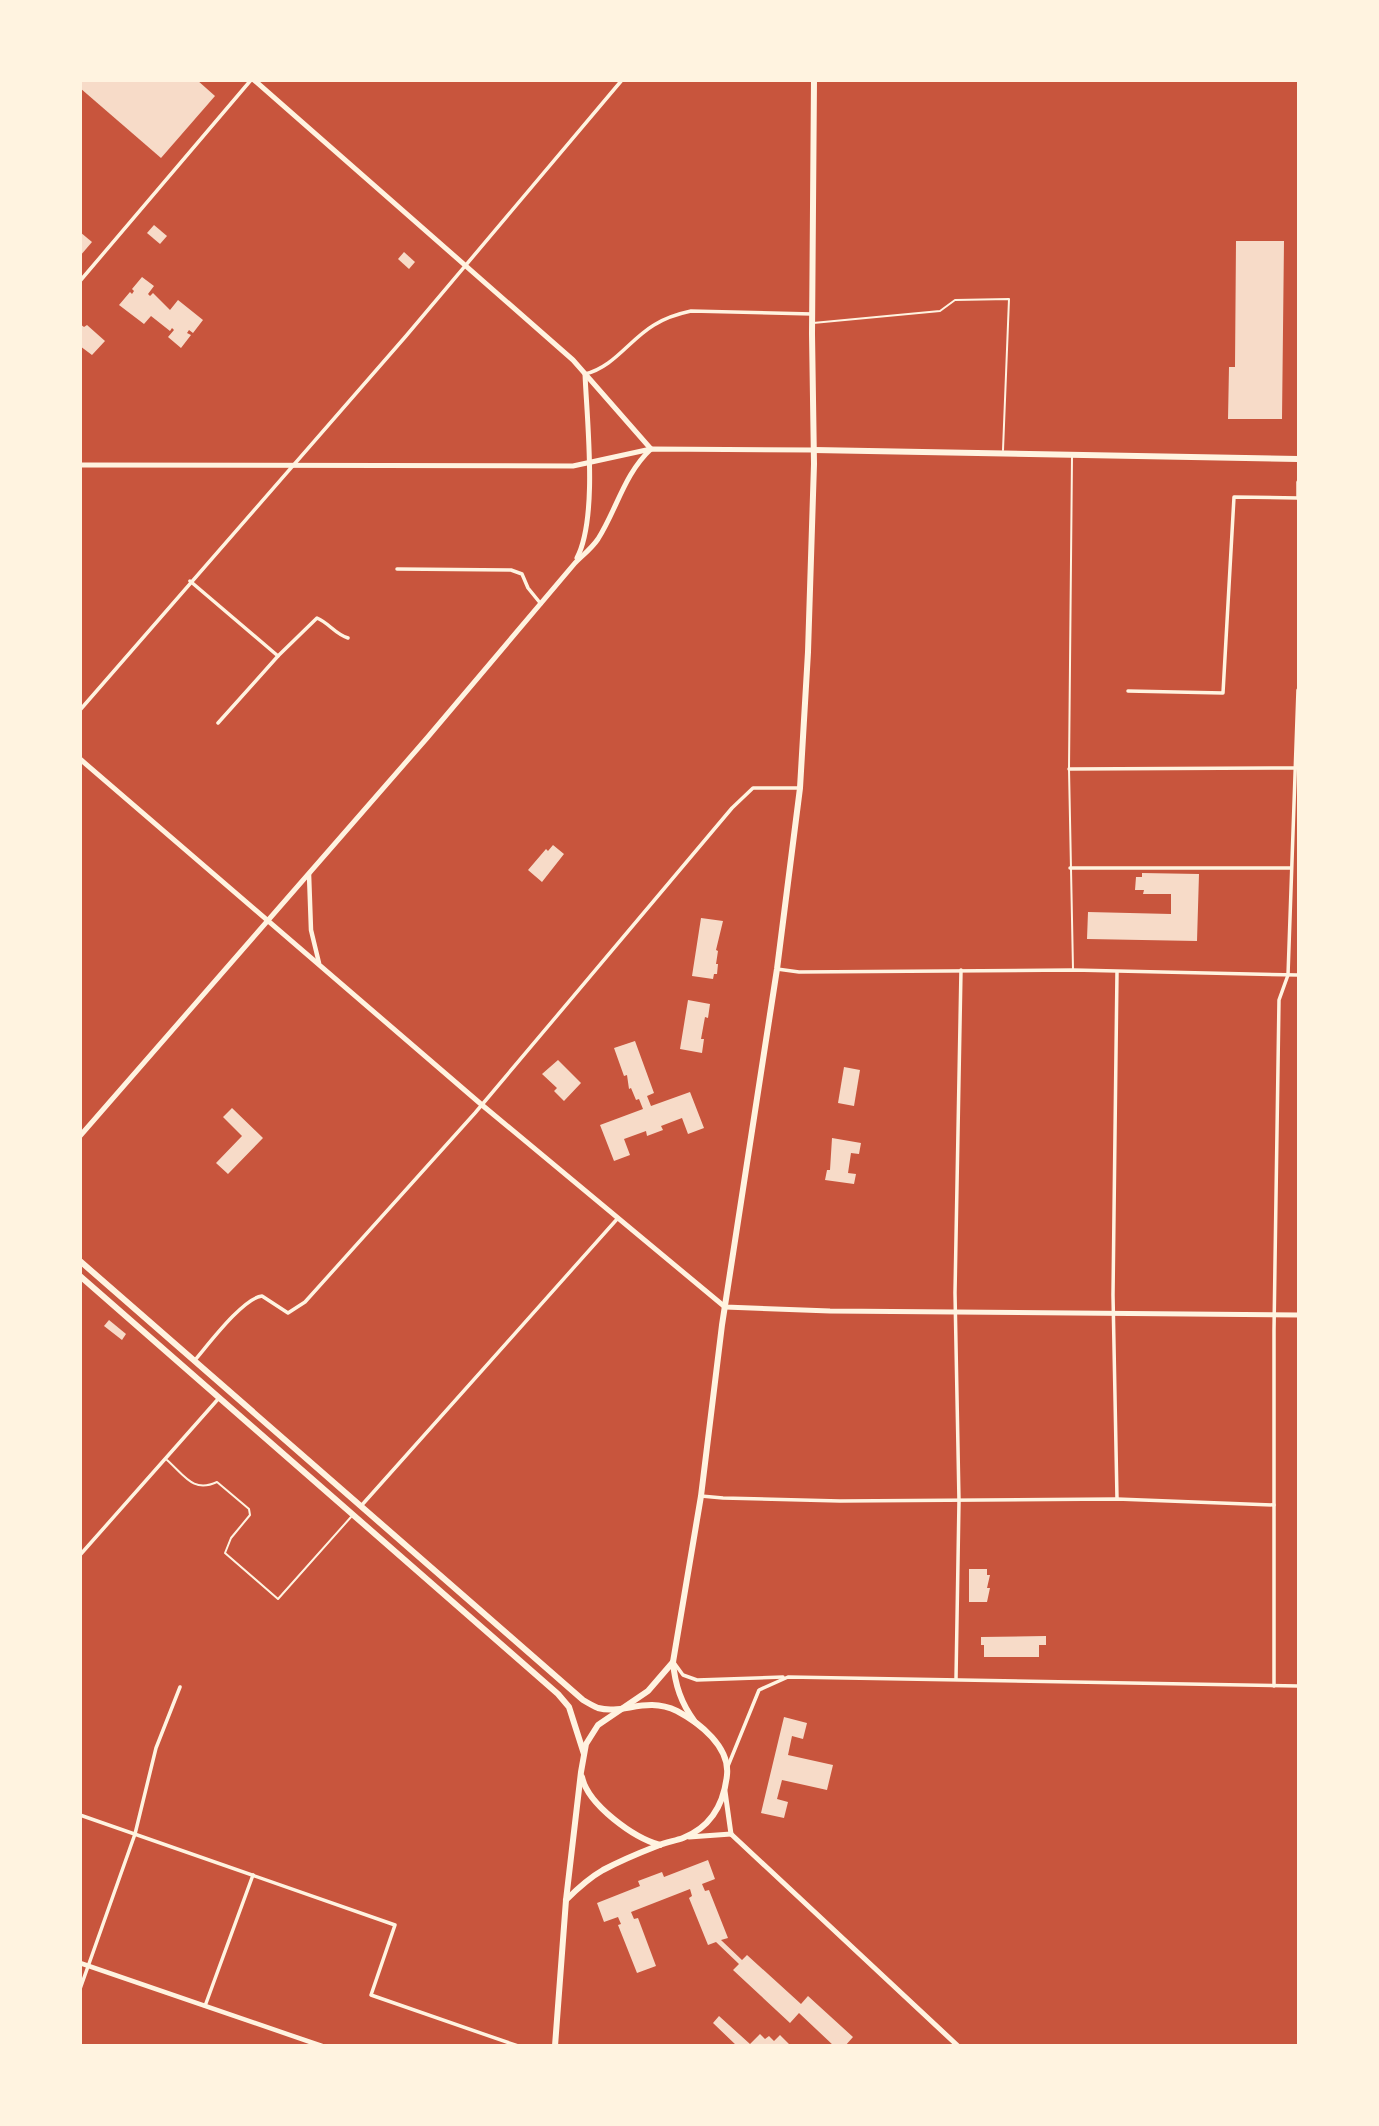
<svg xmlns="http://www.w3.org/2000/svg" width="1379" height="2126" viewBox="0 0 1379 2126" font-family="'Exo 2',sans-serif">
	<rect width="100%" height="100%" fill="#c8553d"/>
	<!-- building -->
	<g fill="#f7dbc8">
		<polygon points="80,80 197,80 215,96 161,158 80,88"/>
		<polygon points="154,225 167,236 160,244 147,233"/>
		<polygon points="80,232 92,242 80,256"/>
		<polygon points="1236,241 1284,241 1282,419 1228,419 1229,367 1235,367"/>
		<polygon points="404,252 415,262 409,269 398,259"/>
		<polygon points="142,277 154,286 148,294 150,296 153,293 170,310 178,300 203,320 193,333 189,330 187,333 191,335 181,348 168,337 174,330 172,328 170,331 151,316 144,324 119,305 130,292 132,294 134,291 132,289"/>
		<polygon points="80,324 84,327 87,325 105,341 92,355 80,346"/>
		<polygon points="553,845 564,854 542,882 528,870 546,849 548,851"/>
		<polygon points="1142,873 1199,874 1197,941 1087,939 1088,912 1171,914 1171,894 1143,894 1144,890 1135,890 1136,877 1142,877"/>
		<polygon points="701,918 723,921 716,950 718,951 716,964 718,964 717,974 714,974 713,979 692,976"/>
		<polygon points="688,1000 710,1004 708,1018 705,1017 701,1039 704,1039 702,1053 680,1049"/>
		<polygon points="635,1041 654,1093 647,1096 651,1106 690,1092 704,1128 688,1134 682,1118 661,1126 663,1130 647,1136 646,1131 624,1139 630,1155 614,1161 600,1125 643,1109 639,1099 636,1100 631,1088 629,1089 627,1075 624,1076 614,1048"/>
		<polygon points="558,1060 581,1083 564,1101 554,1091 557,1088 542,1074"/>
		<polygon points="844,1067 860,1070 854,1106 838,1103"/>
		<polygon points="232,1108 263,1138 228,1174 216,1163 242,1136 223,1117"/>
		<polygon points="832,1138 861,1143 859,1154 851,1153 848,1173 856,1174 854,1184 825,1180 827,1170 830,1170"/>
		<polygon points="109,1320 126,1334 122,1340 104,1326"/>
		<polygon points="969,1569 987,1569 987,1575 990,1575 987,1588 990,1588 987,1602 969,1602"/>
		<polygon points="1046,1636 1046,1645 1039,1645 1039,1657 984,1657 984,1645 981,1645 981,1637"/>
		<polygon points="784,1717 807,1723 803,1739 792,1736 788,1755 833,1765 827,1790 782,1780 777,1799 788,1802 784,1818 761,1813"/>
		<polygon points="708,1860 715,1879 702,1884 705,1891 709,1890 728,1938 721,1940 742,1960 747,1955 801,2004 808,1996 853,2037 845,2046 834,2046 799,2013 790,2023 733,1970 739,1964 716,1942 708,1945 689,1898 692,1896 690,1889 631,1912 634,1919 638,1918 656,1966 637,1973 618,1925 621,1924 618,1917 604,1922 597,1903 640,1886 638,1881 662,1872 664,1877"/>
		<polygon points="719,2016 750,2044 760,2034 765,2039 769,2036 774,2041 780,2035 791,2046 737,2046 713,2023"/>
	</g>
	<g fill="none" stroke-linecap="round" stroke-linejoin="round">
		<!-- service -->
		<g stroke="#fff3e0" stroke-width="2">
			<polyline points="813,323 940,311 955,300 1009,299 1003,450"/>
			<polyline points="1072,457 1069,769 1073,969"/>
			<path d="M167 1460C185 1476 193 1493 217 1482L249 1509 250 1515 231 1538 225 1553 278 1599 351 1517"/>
		</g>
		<!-- minor -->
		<g stroke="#fff3e0" stroke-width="3.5">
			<polyline points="80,281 251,80"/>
			<path d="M585 374C614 367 629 340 654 325 665 318 677 314 691 311L812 314"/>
			<polyline points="1298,498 1298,482"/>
			<polyline points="397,569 511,570 522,574 528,588 541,604"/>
			<polyline points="190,581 278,656"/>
			<polyline points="1128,691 1223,693 1234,497 1298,498"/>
			<polyline points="80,710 406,336 622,80"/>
			<path d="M218 723 278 656 317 618C329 623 335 634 348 638"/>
			<polyline points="1069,769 1295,768"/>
			<polyline points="1070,868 1291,868"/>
			<polyline points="777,969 799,972 1073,970 1298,975"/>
			<path d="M195 1360C208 1345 243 1298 262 1296L288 1313 305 1302 475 1113 732 808 753 788H800"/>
			<polyline points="701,1496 723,1498 840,1501 1117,1499 1274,1505"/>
			<polyline points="1117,1499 1113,1295 1117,972"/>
			<polyline points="361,1506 618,1218"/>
			<polyline points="80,1555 219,1398"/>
			<polyline points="675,1664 683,1675 697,1680 783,1677"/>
			<polyline points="956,1679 959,1501 955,1293 961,970"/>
			<polyline points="1274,1686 1274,1330 1279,1000 1288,975 1298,690"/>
			<polyline points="728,1766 759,1690 788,1677 1298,1686"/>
			<polyline points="80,1815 395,1925 371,1995 518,2046"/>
			<polyline points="80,1989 135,1834 156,1748 180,1687"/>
			<polyline points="205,2006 253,1875"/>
		</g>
		<!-- tertiary -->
		<g stroke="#fff3e0" stroke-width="4.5">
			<polyline points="309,874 311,930 319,963"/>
			<polyline points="80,1963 322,2046"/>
		</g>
		<!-- secondary -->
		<g stroke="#fff3e0" stroke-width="5">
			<polyline points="254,80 573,360 651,449"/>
			<polyline points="80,465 573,466 651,449 814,450"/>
			<path d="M577 558C598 517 587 423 585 374"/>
			<polyline points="80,759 482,1105 725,1307 830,1311 1298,1315"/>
			<path d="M80 1136 427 738 575 563C583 555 592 548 598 539 617 509 624 474 651 449"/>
			<polyline points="725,1791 731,1834"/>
			<polyline points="731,1834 958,2046"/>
			<polyline points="689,1837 731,1834"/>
		</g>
		<!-- primary -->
		<g stroke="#fff3e0" stroke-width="6">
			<polyline points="814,450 1298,459"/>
			<path d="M80 1261 583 1700C588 1703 593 1706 598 1708 623 1715 646 1696 677 1711 700 1723 730 1747 727 1775 724 1803 711 1827 683 1838 675 1841 666 1842 657 1846 639 1853 620 1861 603 1870 589 1878 577 1889 566 1900"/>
			<polyline points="80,1276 558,1694 569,1707 584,1754"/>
			<path d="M695 1722C681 1703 675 1685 673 1662L701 1496 722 1325 777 969 800 788 808 652 814 464 812 334 814 80"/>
			<path d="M582 1777C588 1805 634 1838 660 1845"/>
			<polyline points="555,2046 566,1900 581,1772 586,1744 598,1725 648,1691 673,1662"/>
		</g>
	</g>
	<!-- border -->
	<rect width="1379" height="2126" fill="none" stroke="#fff3e0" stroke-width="164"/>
</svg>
